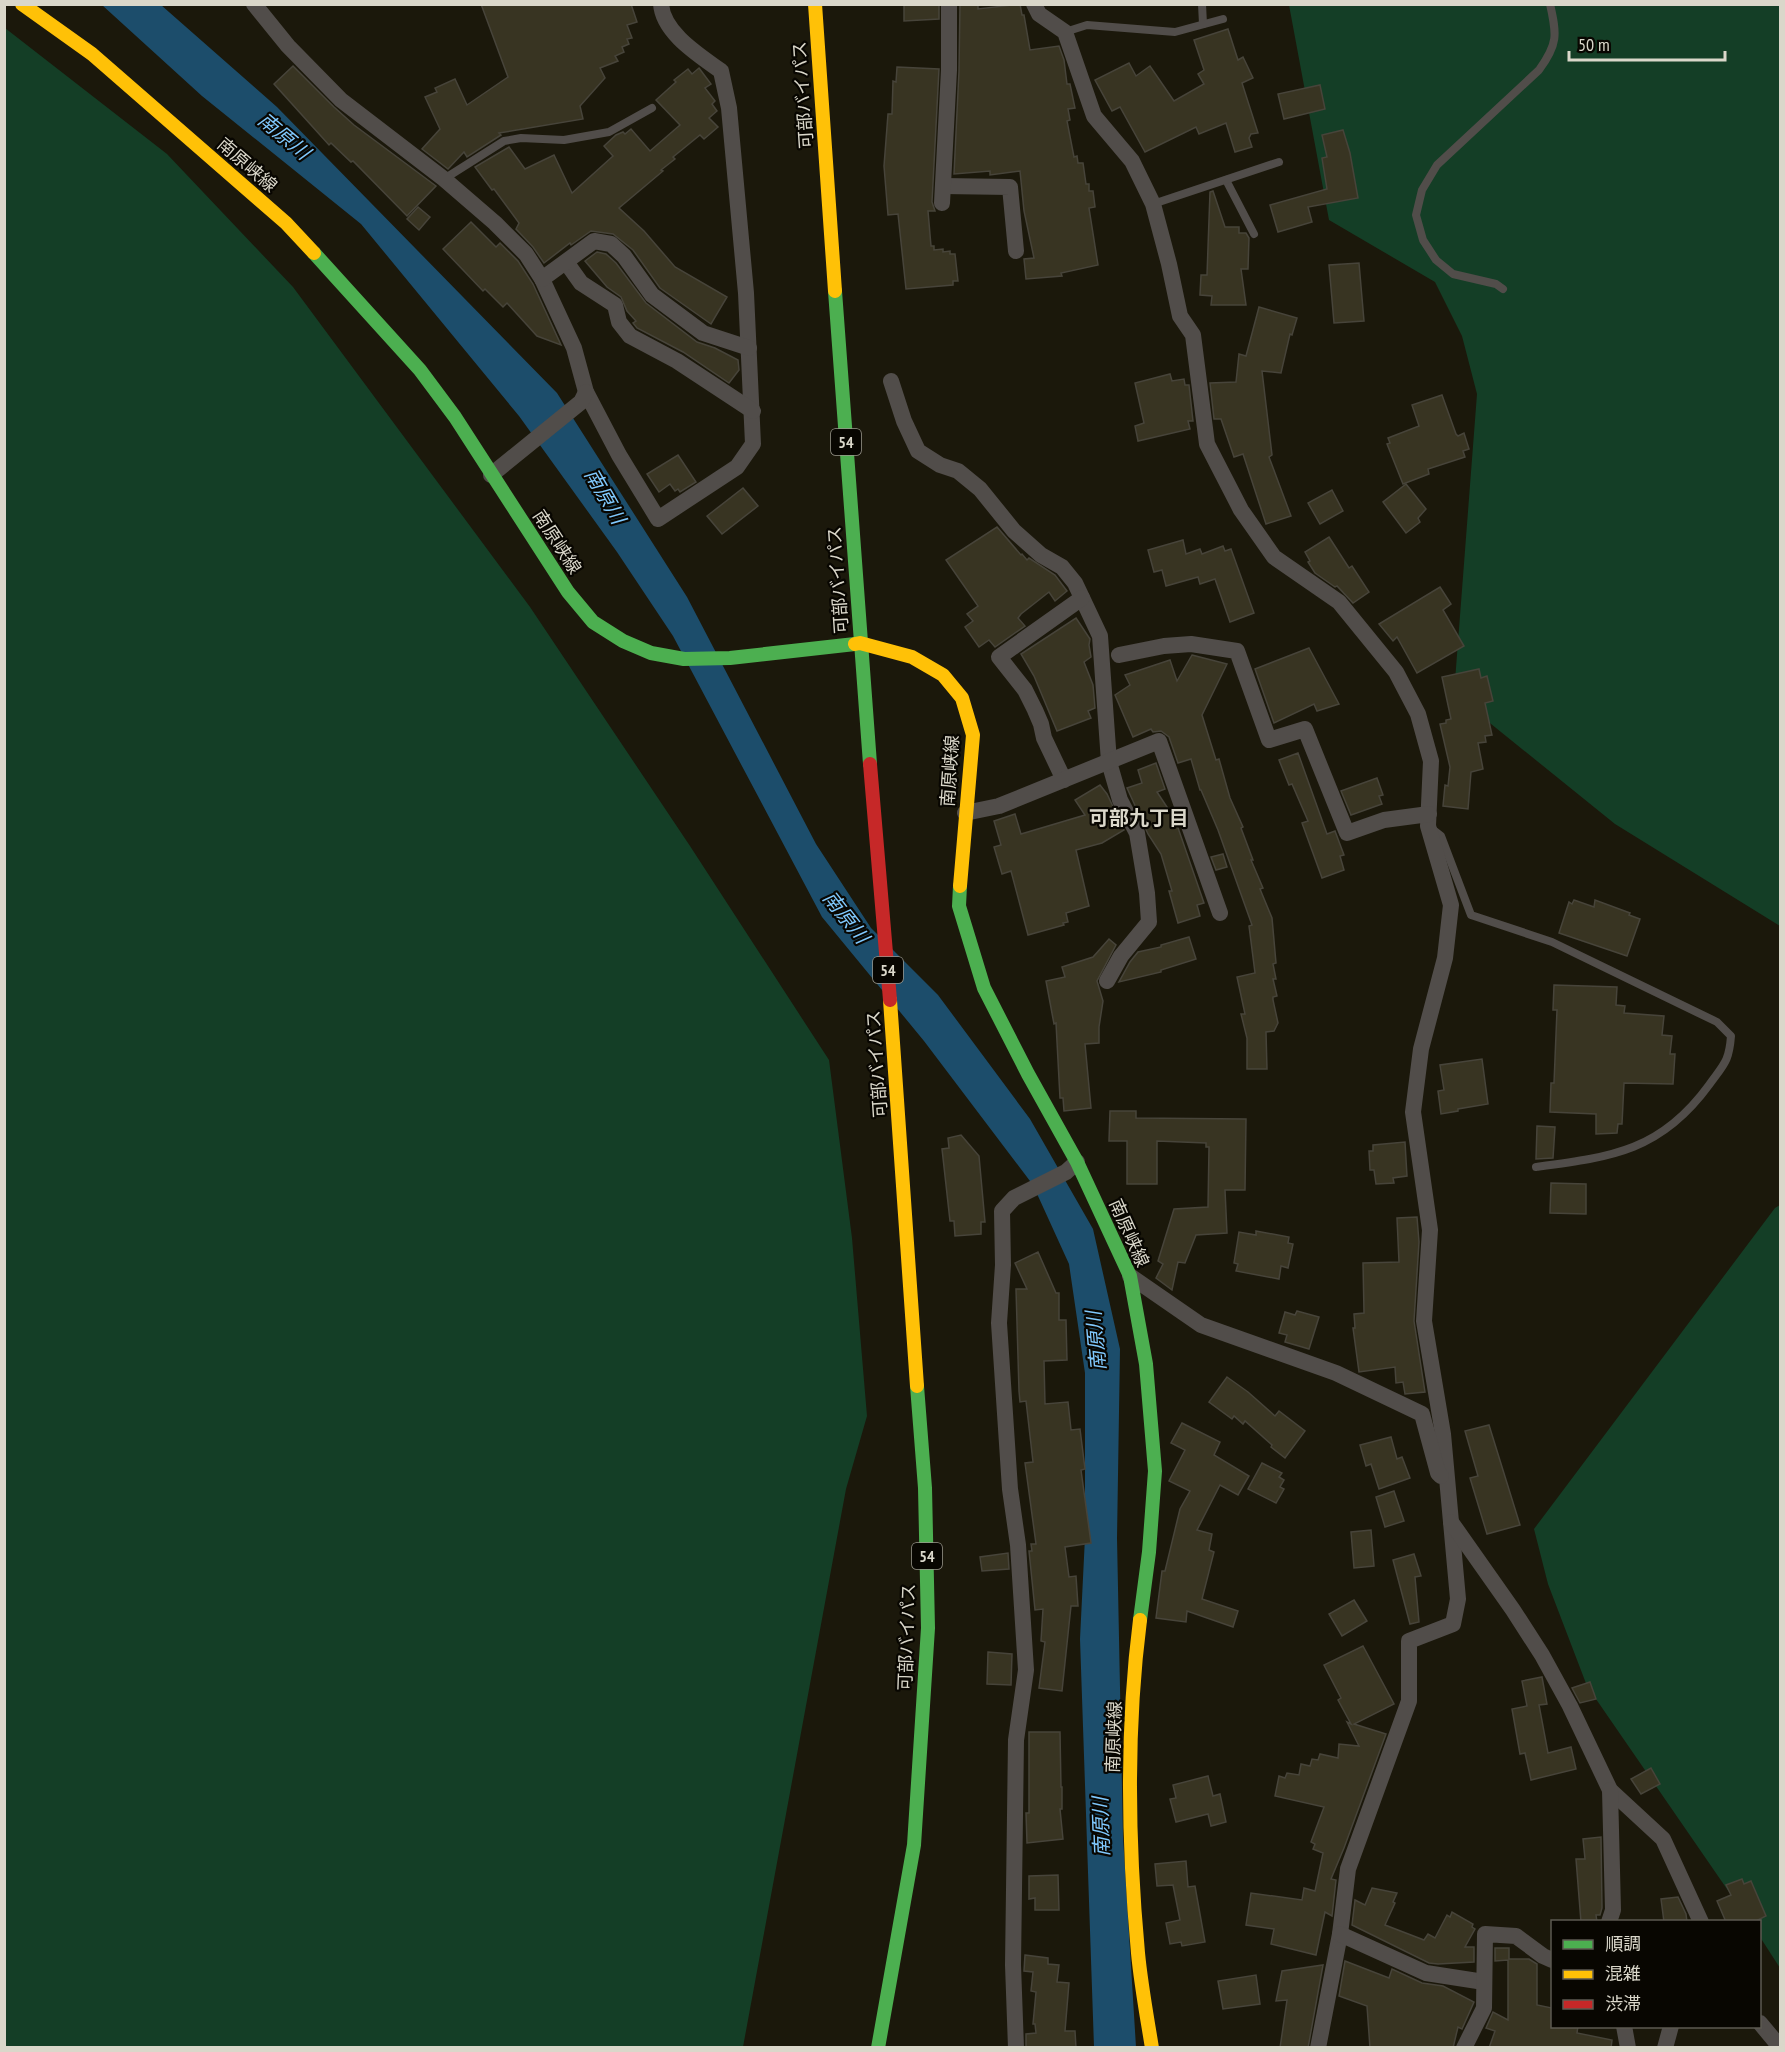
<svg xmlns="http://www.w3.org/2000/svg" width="1785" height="2052" viewBox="0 0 1785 2052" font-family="'PT Sans Narrow','Noto Sans JP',sans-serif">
	<rect width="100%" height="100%" fill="#1b180b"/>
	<!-- green -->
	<g fill="#143e26">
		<polygon points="1289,5 1780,5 1780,926 1615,824 1454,694 1477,394 1462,336 1435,282 1329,220"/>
		<polygon points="5,28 167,154 293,287 530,607 690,846 829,1060 852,1238 867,1416 846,1489 743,2047 5,2047"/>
		<polygon points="1780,1205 1780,1968 1760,1937 1760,1922 1749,1921 1587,1686 1548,1584 1534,1529 1775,1208"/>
	</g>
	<!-- water -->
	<polygon fill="#1c4d6b" points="102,5 161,5 277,107 557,393 687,597 816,844 871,928 938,995 1030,1119 1093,1229 1120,1349 1117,1538 1123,1837 1136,2047 1094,2047 1080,1639 1085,1537 1085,1373 1069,1264 1033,1185 924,1041 822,917 673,636 617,552 519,416 361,224 202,96"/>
	<!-- building -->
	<g fill="#383422" stroke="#47443a" stroke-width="1.5">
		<polygon points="481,4 631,4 637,22 627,25 632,38 627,39 629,44 622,47 624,52 615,56 618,61 600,68 605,78 580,106 583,119 499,133 501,135 467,157 464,152 448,169 422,149 440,129 425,97 437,92 435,88 455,79 467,105 508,77"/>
		<polygon points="904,4 939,4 939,19 904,21"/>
		<polygon points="960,4 978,4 978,9 1020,4 1022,15 1024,15 1030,50 1059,46 1064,60 1067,84 1070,84 1075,108 1068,109 1070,120 1067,121 1074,157 1077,156 1078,163 1083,163 1086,184 1089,184 1089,191 1093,191 1095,207 1089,208 1098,265 1061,273 1062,276 1026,279 1024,259 1034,258 1024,211 1020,171 990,175 990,171 954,174 959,71"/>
		<polygon points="1228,29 1238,60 1243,57 1253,78 1242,83 1258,133 1251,134 1249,138 1252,147 1235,152 1226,123 1199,134 1196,127 1145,152 1120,107 1112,111 1095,80 1129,63 1136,76 1150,66 1174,101 1204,84 1198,74 1204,70 1194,40"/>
		<polygon points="293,66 334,107 354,125 436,186 407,216 353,161 351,162 331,143 329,145 274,84"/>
		<polygon points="897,67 939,69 932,202 935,211 928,211 931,246 934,246 934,250 943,249 943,252 950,251 950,254 955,254 958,281 953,281 953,285 906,289 898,214 888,215 884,166 888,114 892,114 893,81 896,82"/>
		<polygon points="699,68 711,84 705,88 715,101 712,104 717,111 709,118 718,127 704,139 700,135 673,157 675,159 661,170 663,171 619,208 644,231 675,267 727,297 711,324 660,288 633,250 613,234 591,231 571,245 570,243 544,263 533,247 516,229 519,223 494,189 492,190 475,167 509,147 525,169 554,155 572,193 613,156 604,146 616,135 623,132 625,134 631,129 650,151 680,125 656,100 676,82 674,80 688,69 692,74"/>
		<polygon points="1320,85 1325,109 1284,119 1278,94"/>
		<polygon points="1343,130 1350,153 1358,198 1308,207 1312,222 1278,232 1270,205 1327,189 1322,158 1327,157 1322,135"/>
		<polygon points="1213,191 1225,227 1239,227 1239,233 1246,233 1249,238 1248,269 1241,269 1246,305 1211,305 1212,296 1200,295 1201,275 1207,275 1210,192"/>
		<polygon points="418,207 430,217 419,230 407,219"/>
		<polygon points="471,222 496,247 500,243 518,261 533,284 561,345 537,336 507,303 503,307 485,289 483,291 443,249"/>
		<polygon points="597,252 606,254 616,263 646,303 697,342 715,348 738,360 739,370 729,383 683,352 637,328 633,323 636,321 627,311 621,297 607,287 585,261"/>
		<polygon points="1359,263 1364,321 1334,323 1329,265"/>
		<polygon points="1259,307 1297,318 1292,335 1290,334 1281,373 1262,371 1272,455 1269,457 1291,516 1266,524 1243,454 1234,457 1221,419 1214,419 1210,383 1236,382 1239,354 1246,356"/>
		<polygon points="1170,374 1172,381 1184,379 1185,385 1189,385 1193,421 1188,421 1190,429 1138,441 1135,426 1144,423 1135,383"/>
		<polygon points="1442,395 1456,434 1458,436 1464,433 1469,449 1463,451 1465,457 1428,469 1429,474 1403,484 1387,444 1390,443 1388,438 1419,426 1412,405"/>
		<polygon points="678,455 696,482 680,492 678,489 675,491 670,484 659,492 647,474"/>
		<polygon points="1406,484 1426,509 1418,518 1420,522 1406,533 1383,502"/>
		<polygon points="743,488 758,506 722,534 707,516"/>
		<polygon points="1332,490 1343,511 1320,524 1308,503"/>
		<polygon points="997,527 1021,555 1022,554 1027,560 1029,558 1055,575 1067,591 1055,601 1049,592 1021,614 1018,618 1025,626 995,647 989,640 979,647 965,627 973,621 967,614 978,606 946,560"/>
		<polygon points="1329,537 1349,568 1352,566 1369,592 1353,603 1337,586 1335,587 1315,573 1308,562 1310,561 1305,552"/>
		<polygon points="1183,540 1186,554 1200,549 1202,554 1223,546 1225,551 1231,549 1254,613 1230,622 1215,579 1200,584 1198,577 1166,586 1162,570 1154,572 1148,550"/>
		<polygon points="1440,587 1451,604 1443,610 1464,646 1417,673 1397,637 1393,641 1379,624"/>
		<polygon points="1076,618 1090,639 1089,645 1091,657 1084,662 1093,685 1095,708 1088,711 1091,718 1057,731 1034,676 1021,654"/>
		<polygon points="1309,648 1339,704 1317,711 1314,704 1274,723 1255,669"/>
		<polygon points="1192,655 1227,664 1202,715 1216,760 1219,759 1230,798 1243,827 1241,828 1253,860 1251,860 1263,888 1260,889 1272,918 1276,963 1273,964 1276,979 1273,979 1277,996 1273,997 1273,1000 1278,1023 1274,1031 1266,1032 1267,1069 1247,1069 1247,1038 1241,1014 1245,1014 1237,977 1255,973 1249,926 1252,925 1218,830 1201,790 1200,790 1191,759 1178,763 1169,737 1161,731 1153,732 1151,729 1133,737 1115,695 1130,685 1125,675 1170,660 1177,681"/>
		<polygon points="1479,669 1481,678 1487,676 1493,701 1485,703 1492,735 1485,736 1486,742 1478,743 1483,769 1471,772 1468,809 1443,806 1445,785 1448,786 1450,767 1440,724 1446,723 1446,720 1451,719 1442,677"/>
		<polygon points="1298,753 1327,834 1335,831 1344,855 1340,856 1344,870 1322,878 1302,823 1308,821 1292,784 1289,785 1279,760"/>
		<polygon points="1156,763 1165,789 1157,792 1175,819 1204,903 1197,905 1200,916 1178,923 1169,891 1172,891 1161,854 1148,834 1127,788 1142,783 1138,770"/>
		<polygon points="1377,778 1383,795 1379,796 1382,804 1351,815 1341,791"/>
		<polygon points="1100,785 1107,794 1124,830 1102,843 1076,850 1089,906 1066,913 1068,922 1063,923 1064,925 1028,935 1011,871 1002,874 994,847 1001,845 994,821 1015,814 1021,834 1085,815 1075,800"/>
		<polygon points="1223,854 1227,867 1216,870 1211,857"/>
		<polygon points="1574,900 1594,907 1595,900 1630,913 1629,915 1640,919 1627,956 1559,933 1569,902 1572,904"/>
		<polygon points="1189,937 1196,959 1161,970 1161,972 1119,982 1130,962 1138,952 1161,947 1161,945"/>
		<polygon points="1109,939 1116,945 1097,981 1103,1001 1099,1027 1099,1043 1085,1044 1091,1108 1064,1111 1063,1098 1060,1098 1056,1023 1054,1024 1046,981 1065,977 1062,967 1093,957"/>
		<polygon points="1554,985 1617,987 1616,1005 1625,1006 1624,1013 1664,1016 1662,1035 1672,1036 1670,1054 1675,1054 1673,1084 1624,1083 1622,1124 1618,1124 1617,1133 1596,1134 1596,1114 1550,1112 1551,1083 1554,1083 1557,1010 1553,1010"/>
		<polygon points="1482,1059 1488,1104 1458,1109 1458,1111 1441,1114 1438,1091 1444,1090 1440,1065"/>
		<polygon points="1110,1111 1136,1111 1136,1118 1246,1119 1245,1190 1225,1190 1227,1233 1196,1235 1185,1263 1178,1262 1172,1290 1156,1278 1163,1264 1158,1261 1174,1209 1208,1207 1209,1147 1206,1147 1206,1143 1157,1141 1157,1184 1127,1184 1127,1141 1109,1141"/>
		<polygon points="1537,1126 1555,1127 1553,1158 1536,1159"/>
		<polygon points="961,1135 979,1156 985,1222 981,1222 981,1234 955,1236 954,1221 950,1221 942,1149 949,1148 948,1138"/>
		<polygon points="1405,1142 1407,1176 1393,1178 1394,1183 1376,1184 1374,1170 1370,1170 1369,1151 1373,1151 1373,1145"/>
		<polygon points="1551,1183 1586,1184 1586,1214 1550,1213"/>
		<polygon points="1417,1217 1419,1242 1414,1321 1425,1392 1405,1394 1403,1382 1396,1383 1395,1367 1359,1372 1353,1328 1355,1328 1354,1314 1364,1313 1363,1263 1399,1262 1397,1218"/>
		<polygon points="1256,1231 1289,1237 1288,1243 1293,1244 1288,1268 1281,1266 1279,1279 1236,1271 1238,1264 1234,1263 1239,1232 1256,1235"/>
		<polygon points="1038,1252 1056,1293 1059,1293 1059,1320 1066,1320 1067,1360 1044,1361 1045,1404 1068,1402 1071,1430 1080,1429 1085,1469 1081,1470 1091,1543 1065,1547 1069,1577 1076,1576 1078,1606 1071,1606 1062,1691 1039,1688 1045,1642 1041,1641 1043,1609 1035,1610 1029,1551 1032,1551 1031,1544 1036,1544 1025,1463 1033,1462 1026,1401 1020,1402 1019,1391 1016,1289 1027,1289 1015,1263"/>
		<polygon points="1297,1311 1319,1317 1309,1349 1285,1342 1287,1335 1279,1333 1285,1312 1295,1315"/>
		<polygon points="1227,1377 1248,1392 1275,1416 1279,1411 1305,1431 1285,1458 1271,1447 1272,1445 1245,1421 1243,1424 1234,1416 1232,1419 1209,1402"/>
		<polygon points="1182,1423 1220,1442 1214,1455 1249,1476 1238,1495 1220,1485 1197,1530 1212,1534 1209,1550 1214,1552 1202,1599 1238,1611 1233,1627 1187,1611 1186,1622 1156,1618 1162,1571 1165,1571 1180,1509 1190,1491 1169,1481 1185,1450 1171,1443"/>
		<polygon points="1489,1425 1520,1525 1487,1534 1470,1478 1478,1476 1465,1431"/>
		<polygon points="1391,1437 1397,1459 1402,1457 1410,1478 1379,1489 1371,1464 1366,1466 1360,1445"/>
		<polygon points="1262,1463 1282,1473 1279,1477 1284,1480 1280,1487 1284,1489 1276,1503 1248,1489"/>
		<polygon points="1394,1491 1404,1521 1385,1527 1376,1497"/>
		<polygon points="1371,1530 1374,1566 1354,1568 1351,1532"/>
		<polygon points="1008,1553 1009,1569 982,1571 980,1557"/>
		<polygon points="1414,1554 1421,1576 1415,1577 1419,1622 1410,1624 1393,1560"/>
		<polygon points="1354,1600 1367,1621 1342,1636 1329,1614"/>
		<polygon points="1363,1646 1394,1704 1354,1724 1386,1734 1344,1848 1331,1879 1336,1880 1332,1916 1325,1912 1316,1955 1271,1944 1274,1929 1246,1925 1251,1893 1302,1900 1304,1888 1315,1891 1323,1853 1313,1849 1315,1844 1311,1842 1324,1807 1275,1796 1279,1776 1285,1778 1287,1773 1299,1775 1301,1764 1310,1766 1312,1759 1318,1760 1320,1754 1338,1758 1339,1744 1359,1746 1347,1722 1351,1724 1338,1700 1341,1698 1324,1665"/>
		<polygon points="988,1652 1012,1654 1011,1685 987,1684"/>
		<polygon points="1542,1677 1547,1704 1539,1705 1548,1753 1571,1747 1576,1769 1531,1780 1525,1753 1520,1754 1512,1709 1527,1706 1522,1681"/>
		<polygon points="1590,1682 1596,1699 1580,1703 1572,1688"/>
		<polygon points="1029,1732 1060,1732 1061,1787 1062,1787 1062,1809 1060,1809 1063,1839 1027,1843 1026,1813 1029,1813"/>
		<polygon points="1651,1768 1660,1784 1641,1794 1631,1779"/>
		<polygon points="1208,1776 1213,1796 1220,1794 1226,1822 1211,1826 1208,1814 1176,1822 1170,1799 1176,1798 1173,1785"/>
		<polygon points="1601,1837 1602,1908 1600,1915 1596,1915 1597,1922 1581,1922 1576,1859 1585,1859 1583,1839"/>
		<polygon points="1186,1861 1188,1887 1195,1886 1205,1942 1182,1946 1181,1942 1170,1944 1166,1923 1180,1920 1173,1885 1157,1886 1155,1864"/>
		<polygon points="1058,1875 1059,1910 1035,1910 1035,1898 1029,1899 1029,1876"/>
		<polygon points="1742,1879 1744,1884 1751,1881 1766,1916 1754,1922 1726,1922 1717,1901 1731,1895 1726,1885"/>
		<polygon points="1372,1888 1397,1893 1393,1902 1395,1903 1385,1925 1424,1940 1428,1934 1435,1938 1447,1915 1450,1917 1452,1912 1473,1924 1472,1927 1475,1929 1465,1947 1474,1947 1474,1962 1438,1964 1429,1963 1352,1925 1355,1900 1365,1905"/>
		<polygon points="1678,1897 1686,1914 1687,1922 1664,1922 1661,1899"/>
		<polygon points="1495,1948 1509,1948 1509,1959 1529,1959 1537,1964 1537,2005 1552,2008 1552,2026 1578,2026 1577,2033 1612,2040 1611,2048 1489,2048 1495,2031 1486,2028 1493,2012 1508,2020 1508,1960 1495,1961"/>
		<polygon points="1025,1955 1048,1958 1048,1964 1059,1965 1057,1982 1069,1983 1065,2031 1075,2031 1076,2048 1026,2048 1026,2034 1036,2033 1035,2024 1033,2024 1036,1992 1031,1991 1033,1972 1024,1971"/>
		<polygon points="1345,1961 1389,1978 1392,1969 1422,1983 1443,1986 1474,2002 1462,2029 1458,2027 1453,2048 1370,2048 1367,2006 1339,1996"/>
		<polygon points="1323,1965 1308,2048 1280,2048 1287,2000 1276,2001 1282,1971"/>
		<polygon points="1256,1975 1260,2004 1223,2009 1218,1981"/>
	</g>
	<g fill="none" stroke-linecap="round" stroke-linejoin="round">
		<!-- lane -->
		<g stroke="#514d4a" stroke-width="8">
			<polyline points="1202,4 1203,24"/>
			<polyline points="1065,32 1087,25 1175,32 1223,19"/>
			<polyline points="444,179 504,141 521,138 564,140 609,132 652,108"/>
			<polyline points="1226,180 1254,234"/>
			<polyline points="1153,204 1279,162"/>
			<path d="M1503 289 1496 284 1453 274 1436 260 1423 240 1416 215 1422 190 1437 165 1539 70C1558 44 1557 35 1550 4"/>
			<path d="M1432 829 1441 836 1471 915 1552 942 1717 1022 1731 1036C1729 1062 1724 1064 1709 1085 1661 1151 1612 1157 1536 1167"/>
		</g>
		<!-- street -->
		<g stroke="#514d4a" stroke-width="16">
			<path d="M254 4 288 46 341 100 444 179 495 223 526 254 542 279 574 348 586 392 619 455 658 519 737 467 753 444 746 293 729 108 721 71C699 55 663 33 661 4"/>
			<polyline points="1034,4 1039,14 1065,32 1094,116 1132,161 1153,204 1169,264 1180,316 1193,335 1207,444 1241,510 1274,557 1339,602 1396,672 1418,714 1431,761 1428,826 1451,905 1445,958 1421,1049 1413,1112 1430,1230 1424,1321 1443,1434 1458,1599 1453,1624 1409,1641 1409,1701 1348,1869 1340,1934 1318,2048"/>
			<polyline points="943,186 1010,187 1016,251"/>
			<polyline points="942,203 949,70 949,4"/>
			<polyline points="566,262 581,283 615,305 619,322 630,336 677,361 753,411"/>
			<polyline points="542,279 594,241 611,244 624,256 652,295 703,333 749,348"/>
			<polyline points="891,381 904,421 918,451 940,465 958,471 980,489 1014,531 1041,555 1062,567 1075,583 1084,602 1100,636 1109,762 1120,800 1137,833 1147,893 1149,922 1121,956 1107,981"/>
			<polyline points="491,475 581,402 586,392"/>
			<polyline points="1119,655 1164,646 1191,644 1237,651 1269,740 1305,729 1347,833 1384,820 1429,814"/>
			<polyline points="1064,780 1044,738 1041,724 1035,710 1025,690 999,657 1082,598"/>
			<polyline points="965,813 999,806 1159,741 1220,913"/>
			<polyline points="1130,1276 1201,1325 1336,1373 1422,1414 1438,1473 1441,1476"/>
			<polyline points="1451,1522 1513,1610 1542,1655 1570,1706 1610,1790 1663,1839 1701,1922"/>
			<polyline points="1609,1922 1613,1910 1610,1790"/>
			<polyline points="1340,1934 1426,1973 1484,1982"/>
			<polyline points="1760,2023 1780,2047"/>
			<polyline points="1624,2026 1628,2048"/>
			<polyline points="1016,2048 1013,1965 1016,1740 1026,1670 1018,1545 1010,1489 999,1323 1003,1265 1002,1211 1014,1198 1066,1172 1077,1162"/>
			<polyline points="1464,2048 1484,2008 1485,1934 1516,1936 1543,1956 1552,1960"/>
			<polyline points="1665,2048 1671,2026"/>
		</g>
		<!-- fast -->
		<g stroke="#4caf50" stroke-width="14">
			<polyline points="314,253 420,370 455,417 568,592 593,622 623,641 651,653 684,659 730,658 855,644"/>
			<polyline points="835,291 870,764"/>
			<polyline points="960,886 959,906 984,988 1028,1074 1077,1162 1130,1276 1146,1364 1155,1471 1149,1552 1140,1620"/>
			<polyline points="878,2048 914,1845 928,1628 925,1488 917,1386"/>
		</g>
		<!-- slow -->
		<g stroke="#ffc107" stroke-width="14">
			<polyline points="22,4 92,54 286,223 314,253"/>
			<polyline points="815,4 835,291"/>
			<polyline points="855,644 860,643 912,657 943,675 962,698 973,735 960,886"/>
			<polyline points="890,1000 917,1386"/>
			<path d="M1140 1620C1126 1729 1128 1844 1138 1953 1141 1985 1147 2017 1152 2048"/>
		</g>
		<!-- jam -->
		<polyline stroke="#c62828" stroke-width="14" points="870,764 890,1000"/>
	</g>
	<g text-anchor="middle" stroke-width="4.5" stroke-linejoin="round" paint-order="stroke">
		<!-- shield labels -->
		<g fill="#080601" stroke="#9b988e" stroke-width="1.5">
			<rect x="831" y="429" width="30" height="26" rx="4.5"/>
			<rect x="873" y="957" width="30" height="26" rx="4.5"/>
			<rect x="912" y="1543" width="30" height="26" rx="4.5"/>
		</g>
		<g font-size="16" font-weight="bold" fill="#dad7ca">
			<text x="846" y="448">54</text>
			<text x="888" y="976">54</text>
			<text x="927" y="1562">54</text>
		</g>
		<!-- street labels -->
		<g font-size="18" fill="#dad7ca" stroke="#080601">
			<text transform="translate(803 95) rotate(-94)" y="6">可部バイパス</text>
			<text transform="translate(247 165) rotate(41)" y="6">南原峡線</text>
			<text transform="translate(557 542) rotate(57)" y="6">南原峡線</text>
			<text transform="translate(838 580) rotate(-94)" y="6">可部バイパス</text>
			<text transform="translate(950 771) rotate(-86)" y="6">南原峡線</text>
			<text transform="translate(877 1064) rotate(-94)" y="6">可部バイパス</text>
			<text transform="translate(1129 1233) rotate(66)" y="6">南原峡線</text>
			<text transform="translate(907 1637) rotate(-88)" y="6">可部バイパス</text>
			<text transform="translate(1114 1737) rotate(-88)" y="6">南原峡線</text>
		</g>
		<!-- water labels -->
		<g font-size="20" font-style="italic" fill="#80c9fe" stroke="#080601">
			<text transform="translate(284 136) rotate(40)" y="7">南原川</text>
			<text transform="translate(605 496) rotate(60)" y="7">南原川</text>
			<text transform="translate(846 917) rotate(52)" y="7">南原川</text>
			<text transform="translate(1096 1341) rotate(-95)" y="7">南原川</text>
			<text transform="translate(1101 1827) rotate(-92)" y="7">南原川</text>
		</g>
		<!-- neighbourhood labels -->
		<g font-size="20" font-weight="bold" fill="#dad7ca" stroke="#080601">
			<text x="1139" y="825">可部九丁目</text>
		</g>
	</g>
	<!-- border -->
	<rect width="1785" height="2052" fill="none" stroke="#dad7ca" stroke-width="12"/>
	<!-- legend -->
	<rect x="1551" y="1920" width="210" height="108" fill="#080601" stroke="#5c5a51" stroke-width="1.5"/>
	<rect x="1563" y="1940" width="30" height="9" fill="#4caf50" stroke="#5c5a51" stroke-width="1.5"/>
	<text x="1605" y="1950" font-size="18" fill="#dad7ca">順調</text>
	<rect x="1563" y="1970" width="30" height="9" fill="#ffc107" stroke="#5c5a51" stroke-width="1.5"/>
	<text x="1605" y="1980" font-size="18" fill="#dad7ca">混雑</text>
	<rect x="1563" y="2000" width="30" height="9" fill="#c62828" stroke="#5c5a51" stroke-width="1.5"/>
	<text x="1605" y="2010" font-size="18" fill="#dad7ca">渋滞</text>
	<!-- scale -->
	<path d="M1569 51v9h156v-9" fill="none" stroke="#dad7ca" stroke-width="3"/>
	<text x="1578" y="51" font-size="18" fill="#dad7ca" stroke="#080601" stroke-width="4.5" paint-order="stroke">50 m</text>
</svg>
